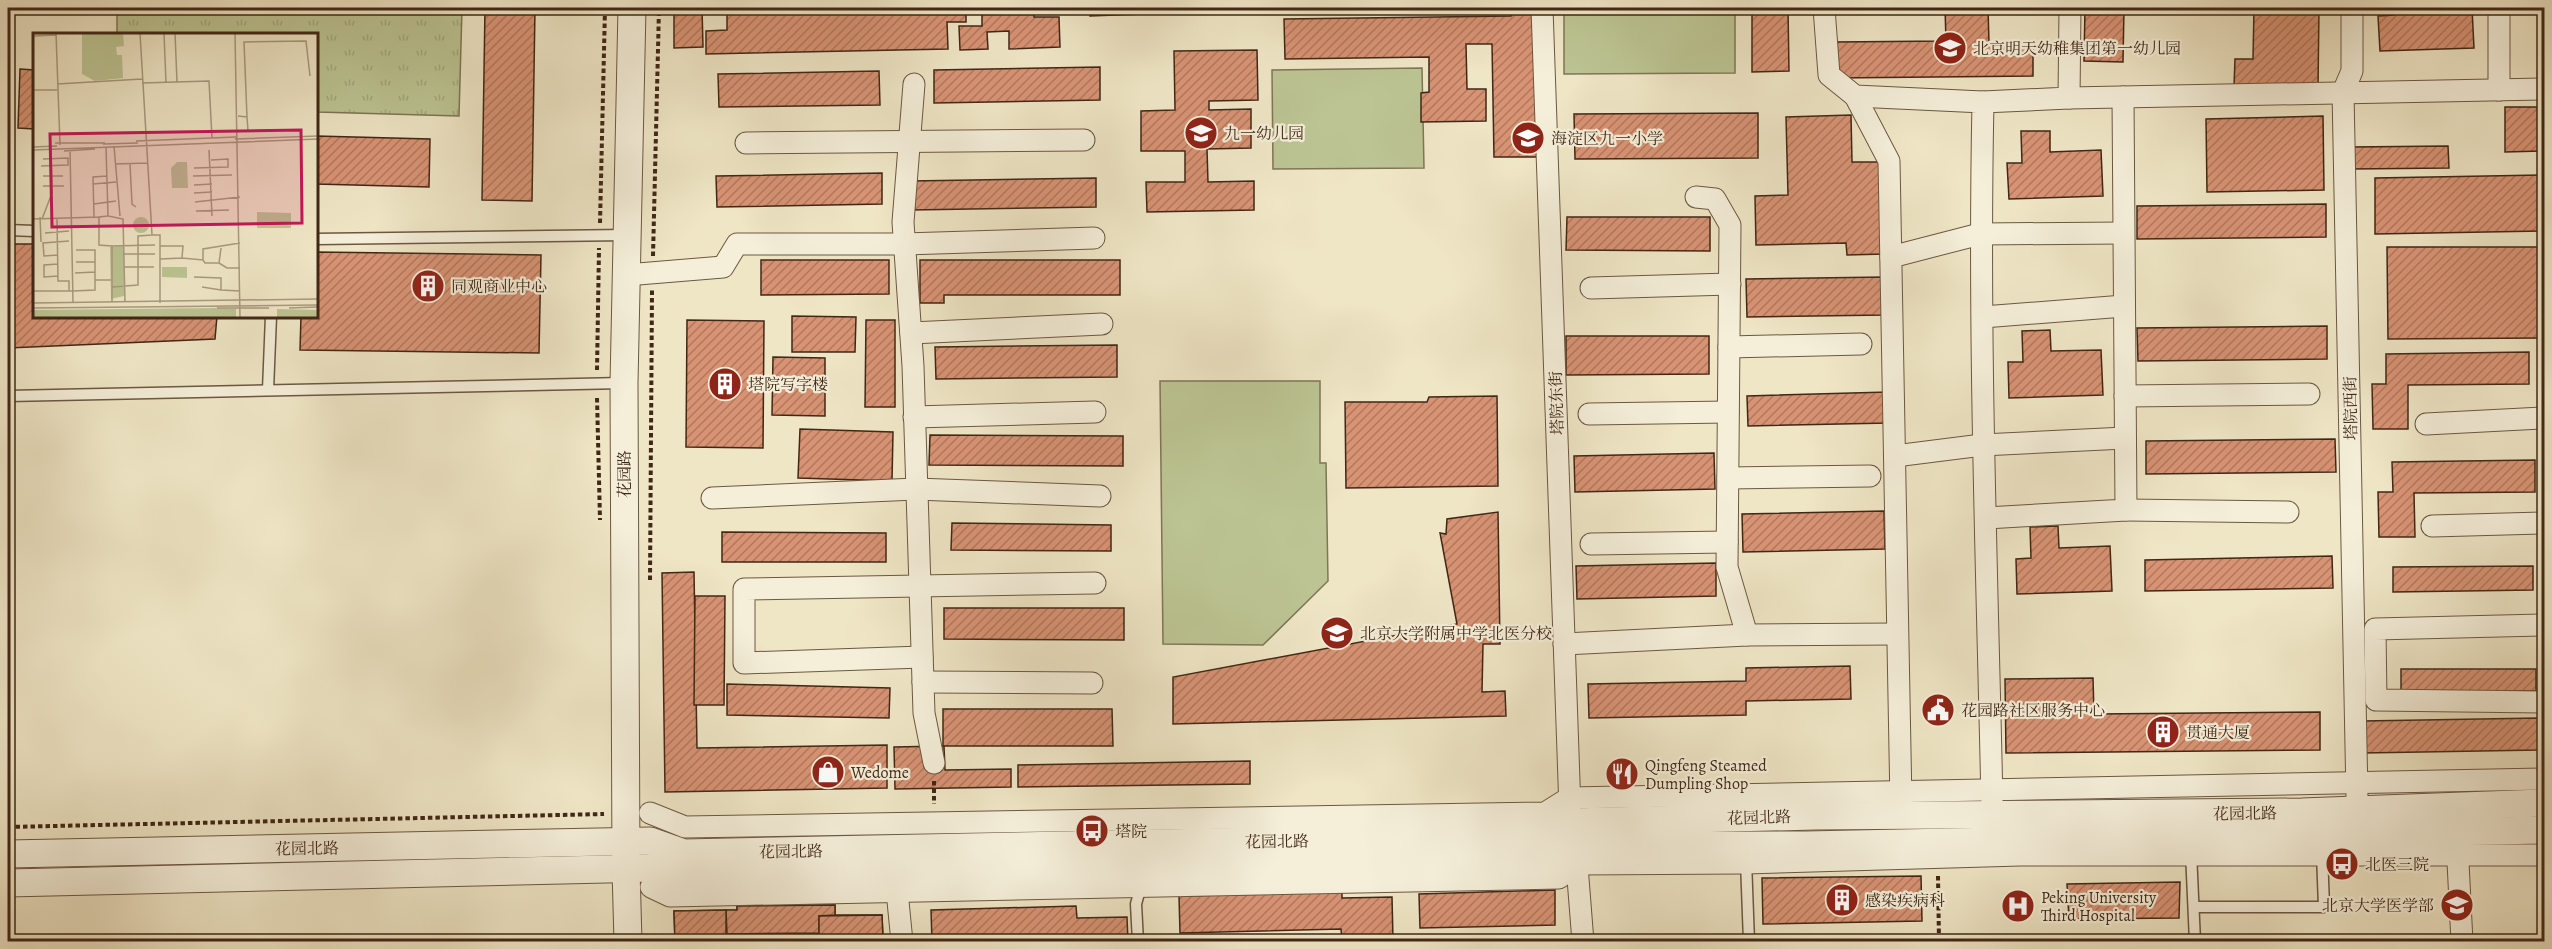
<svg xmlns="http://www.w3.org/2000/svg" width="2552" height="949" viewBox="0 0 2552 949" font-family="Alegreya,'Noto Serif SC',serif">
	<defs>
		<pattern id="park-tufts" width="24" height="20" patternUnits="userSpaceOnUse" patternTransform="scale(1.5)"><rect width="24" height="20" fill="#bcc493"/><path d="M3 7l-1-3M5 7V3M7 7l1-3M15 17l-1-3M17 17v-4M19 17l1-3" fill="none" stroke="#a3a87e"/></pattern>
		<pattern id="building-hatch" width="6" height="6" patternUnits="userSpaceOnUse" patternTransform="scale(1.5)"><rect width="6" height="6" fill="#d89374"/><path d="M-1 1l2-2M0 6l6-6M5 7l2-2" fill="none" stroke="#b1785e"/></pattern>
	</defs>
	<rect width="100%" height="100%" fill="#efe6c6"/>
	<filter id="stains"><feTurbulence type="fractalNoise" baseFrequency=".00333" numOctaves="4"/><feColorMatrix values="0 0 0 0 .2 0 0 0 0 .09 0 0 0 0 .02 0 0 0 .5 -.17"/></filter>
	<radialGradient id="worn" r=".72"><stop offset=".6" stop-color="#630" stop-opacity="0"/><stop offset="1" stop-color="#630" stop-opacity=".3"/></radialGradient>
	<!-- park -->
	<polygon fill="url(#park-tufts)" stroke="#7e7654" stroke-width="1.5" points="117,8 462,8 459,116 317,112 316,34 117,34"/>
	<!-- garden -->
	<g fill="#bcc493" stroke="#7e7654" stroke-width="1.5">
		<polygon points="1564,8 1735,8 1735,73 1564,74"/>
		<polygon points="1422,68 1424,168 1273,169 1272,70"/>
		<polygon points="1160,381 1320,381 1320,463 1326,463 1328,581 1263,645 1163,644"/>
	</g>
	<!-- building -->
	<g fill="url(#building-hatch)" stroke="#402716" stroke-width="1.5">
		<polygon points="485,8 535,8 532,201 482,200"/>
		<polygon points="674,8 702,8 703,47 674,48"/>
		<polygon points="901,8 966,8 966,22 947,22 948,49 706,54 706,31 727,30 727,11"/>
		<polygon points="982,8 1034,8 1034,17 1059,17 1060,47 1009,49 1009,31 987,32 988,49 960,50 959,26 982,26"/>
		<polygon points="1090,8 1141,8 1142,14 1090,16"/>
		<polygon points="1511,8 1535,8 1537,157 1494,157 1492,44 1466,44 1467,89 1486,89 1486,121 1421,122 1421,93 1429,92 1429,57 1285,59 1284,19 1511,16"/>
		<polygon points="1752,8 1788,8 1789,71 1752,72"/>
		<polygon points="1945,8 1988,8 1989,43 2033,43 2033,76 1834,78 1833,42 1946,41"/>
		<polygon points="2085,8 2124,8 2123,62 2084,61"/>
		<polygon points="2254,8 2319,8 2318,88 2234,87 2235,59 2253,59"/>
		<polygon points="2393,8 2472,8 2474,48 2380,51 2378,16 2394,15"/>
		<rect x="2538" y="8" width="6" height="33"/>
		<polygon points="1257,50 1258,100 1209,101 1209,110 1251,109 1251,148 1207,149 1208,182 1254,181 1254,210 1147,212 1146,182 1185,182 1185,151 1141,151 1141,111 1175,110 1174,51"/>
		<polygon points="1100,67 1100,100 934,103 934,70"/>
		<polygon points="20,69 34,70 34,129 18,128"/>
		<polygon points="879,71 880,105 719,107 718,74"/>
		<polygon points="2505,107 2544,107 2544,151 2505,152"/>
		<polygon points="1758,113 1758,158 1575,159 1574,114"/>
		<polygon points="1851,115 1852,162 1881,162 1884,254 1847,255 1846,243 1756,245 1755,196 1788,195 1786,117"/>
		<polygon points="2323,116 2324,190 2207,192 2206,119"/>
		<polygon points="2021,131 2050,131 2050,152 2101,150 2103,196 2009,199 2007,163 2022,163"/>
		<polygon points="316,136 430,139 429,187 316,184"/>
		<polygon points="2448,146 2449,168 2351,169 2350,147"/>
		<polygon points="882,173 882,204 717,207 716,176"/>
		<polygon points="2544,175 2544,231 2375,234 2375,178"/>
		<polygon points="1096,178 1096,207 911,210 911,181"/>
		<polygon points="2326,204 2326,237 2137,239 2137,206"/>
		<polygon points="1567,217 1710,217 1710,251 1566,250"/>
		<polygon points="8,244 34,244 34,316 217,316 215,339 8,348"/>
		<polygon points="2387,247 2544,247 2544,338 2388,339"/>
		<polygon points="316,252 541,255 539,353 300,350 301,316 316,316"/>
		<polygon points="761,260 889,260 889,294 761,295"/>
		<polygon points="920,260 1120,260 1120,295 944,295 944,303 920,303"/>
		<polygon points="1885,277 1885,315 1747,317 1746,279"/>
		<polygon points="792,316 856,317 855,352 792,352"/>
		<polygon points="687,320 764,321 763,448 686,447"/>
		<polygon points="866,320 895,320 895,407 865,407"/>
		<polygon points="2327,326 2327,359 2138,361 2137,328"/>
		<polygon points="2050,330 2051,351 2101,350 2103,395 2009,398 2008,362 2023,362 2022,331"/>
		<polygon points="1566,336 1709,336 1709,374 1566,375"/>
		<polygon points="1117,345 1117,377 936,379 935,347"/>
		<polygon points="2529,352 2529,384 2408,385 2408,429 2373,429 2372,384 2386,384 2386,354"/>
		<polygon points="773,357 825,358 825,416 772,415"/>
		<polygon points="1888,392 1889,423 1748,426 1747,396"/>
		<polygon points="1497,396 1498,486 1346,488 1345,402 1427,402 1429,397"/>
		<polygon points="800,429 893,432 892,481 798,478"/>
		<polygon points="930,435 1123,436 1123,466 929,465"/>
		<polygon points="2335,439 2336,472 2146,474 2146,441"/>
		<polygon points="1714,453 1715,489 1575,492 1574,456"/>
		<polygon points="2535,460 2535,492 2414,493 2415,537 2379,537 2378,492 2393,492 2392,462"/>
		<polygon points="1884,511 1885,549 1743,552 1742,514"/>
		<polygon points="1498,512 1500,644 1483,644 1482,692 1505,691 1506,716 1173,724 1173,677 1457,624 1440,533 1446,534 1447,519"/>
		<polygon points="952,523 1111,525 1111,551 951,550"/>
		<polygon points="2058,526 2059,548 2110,546 2112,591 2017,594 2016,559 2031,558 2030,527"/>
		<polygon points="722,532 886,533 886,562 722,562"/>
		<polygon points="2332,556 2333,588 2145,591 2145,560"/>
		<polygon points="1716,563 1716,596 1577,599 1576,566"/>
		<polygon points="2533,566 2533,590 2393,592 2393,567"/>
		<polygon points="694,572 697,748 887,745 887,788 665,792 662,573"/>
		<polygon points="695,596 725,596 724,705 694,705"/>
		<polygon points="944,608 1124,608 1124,640 944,639"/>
		<polygon points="1850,666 1851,699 1746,701 1746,715 1589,718 1588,684 1746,681 1746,668"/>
		<rect x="2401" y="669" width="135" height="22"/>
		<polygon points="2093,678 2094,714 2320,712 2320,750 2006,753 2005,679"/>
		<polygon points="727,684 890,688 889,718 727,715"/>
		<polygon points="943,709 1112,709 1113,746 943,746"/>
		<polygon points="2539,718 2539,750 2363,753 2363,721"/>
		<polygon points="944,746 945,770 1011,769 1011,787 895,789 894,747"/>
		<polygon points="1250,761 1250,784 1018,787 1018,765"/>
		<polygon points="1921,876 1922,921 1763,924 1762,878"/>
		<polygon points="2180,882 2179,918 2069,919 2067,884"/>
		<polygon points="1555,890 1555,925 1420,928 1419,894"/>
		<polygon points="1342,892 1342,898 1392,897 1393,940 1342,941 1341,929 1180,933 1179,896"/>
		<polygon points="835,905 835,915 882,915 883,939 819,940 819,933 727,934 726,942 675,942 674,911 737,910 737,906"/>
		<polygon points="835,905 835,915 819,916 819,933 727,934 726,910 737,910 737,906"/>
		<polygon points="1076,906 1077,918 1127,917 1128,942 932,942 931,910"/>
		<polygon points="726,910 726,942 675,942 674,911"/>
		<polygon points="882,915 883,939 819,940 819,916"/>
		<rect x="2499" y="936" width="45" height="6"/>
	</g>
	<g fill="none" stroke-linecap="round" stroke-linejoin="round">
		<!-- service casing -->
		<g stroke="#6c5742" stroke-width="13">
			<g id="service">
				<polyline points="8,230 34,231"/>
				<polyline points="316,239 627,235"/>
				<polyline points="268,390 271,316"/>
				<polyline points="8,396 623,383"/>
				<polyline points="2191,852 2195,942"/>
				<polyline points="1746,861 1749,942"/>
				<polyline points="2195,907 2324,907 2322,853"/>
				<polyline points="1138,942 1136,904 1141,886"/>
			</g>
		</g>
		<!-- minor casing -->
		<g stroke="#6c5742" stroke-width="23">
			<g id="minor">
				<polyline points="1542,8 1570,810"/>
				<path d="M1824 8 1829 75 1855 96 1983 102C1978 336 1987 569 1992 803"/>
				<polyline points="2352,8 2352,71 2343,92 2357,797"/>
				<polyline points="914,84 903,222 913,366 924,713 934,763"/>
				<polyline points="2499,90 2499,8"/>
				<polyline points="1855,96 1889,161 1901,804"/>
				<polyline points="2069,98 2544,89"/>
				<polyline points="1983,102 2069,98 2070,8"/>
				<polyline points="746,143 1084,140"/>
				<polyline points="1696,197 1715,199 1730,225 1727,567 1747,635"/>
				<polyline points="1891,257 1980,234 2123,233"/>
				<polyline points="626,275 723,267 737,244 904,244 1094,238"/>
				<polyline points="1591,288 1730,284"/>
				<polyline points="1983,317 2124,306"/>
				<polyline points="911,333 1102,324"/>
				<polyline points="1729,347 1861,344"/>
				<polyline points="2125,396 2309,394"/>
				<polyline points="1589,414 1728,412"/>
				<polyline points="914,417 1095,412"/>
				<polyline points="2426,424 2544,418"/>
				<polyline points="1895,456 1982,445 2125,438"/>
				<polyline points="1728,478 1870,476"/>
				<polyline points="712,498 916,489 1100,496"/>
				<polyline points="2126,510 2288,512"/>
				<polyline points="1986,518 2126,510 2123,97"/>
				<polyline points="2432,526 2544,523"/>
				<polyline points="1591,544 1727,542"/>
				<polyline points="2544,625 2375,629 2376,700 2544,702"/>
				<polyline points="1564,644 1747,635 1897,634"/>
				<polyline points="922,657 744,663 744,589 1095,583"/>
				<polyline points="923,682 1092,683"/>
				<polyline points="650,813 685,827 1545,813 1569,798 2544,779"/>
				<polyline points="2457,842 2462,942"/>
				<polyline points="1576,853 1583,942"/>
				<polyline points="900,879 897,891 902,942"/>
				<polyline points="651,887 670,896 1559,878 1577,864 1746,863 2020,855 2544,855"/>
			</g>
		</g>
		<!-- tertiary casing -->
		<g stroke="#6c5742" stroke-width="29">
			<g id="tertiary">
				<polyline points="8,854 650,841 684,853 1548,835 1571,822 1815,816 2302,812 2544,803"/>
				<polyline points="8,883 651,868 687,877 1550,860 1575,846 1806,845 2544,830"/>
				<polyline points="628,942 626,869 624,383 632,8"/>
			</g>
		</g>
		<!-- path -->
		<g stroke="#402716" stroke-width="4" stroke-dasharray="4.5 3" stroke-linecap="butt">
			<polyline points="600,223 605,8"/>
			<polyline points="653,256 659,8"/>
			<polyline points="597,370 599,248"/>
			<polyline points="597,398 600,520"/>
			<polyline points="650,580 652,290"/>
			<polyline points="934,781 934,804"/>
			<polyline points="8,827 604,814"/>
			<polyline points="1938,876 1939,942"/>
		</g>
		<!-- service -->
		<use href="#service" stroke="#f5efda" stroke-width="10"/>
		<!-- minor -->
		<use href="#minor" stroke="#f5efda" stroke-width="21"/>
		<!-- tertiary -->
		<use href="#tertiary" stroke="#f5efda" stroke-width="27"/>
	</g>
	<!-- icons -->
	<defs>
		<g id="school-disc" transform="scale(1.725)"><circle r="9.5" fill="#8f2418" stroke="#f5efda"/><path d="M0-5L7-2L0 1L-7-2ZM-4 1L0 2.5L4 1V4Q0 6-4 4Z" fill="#fff"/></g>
		<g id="building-disc" transform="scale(1.725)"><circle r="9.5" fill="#8f2418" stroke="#f5efda"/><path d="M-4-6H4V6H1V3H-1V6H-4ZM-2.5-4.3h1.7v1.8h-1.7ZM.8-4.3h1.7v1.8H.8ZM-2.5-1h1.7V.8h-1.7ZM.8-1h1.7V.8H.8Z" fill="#fff"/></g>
		<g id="civic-disc" transform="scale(1.725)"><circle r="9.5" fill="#8f2418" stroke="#f5efda"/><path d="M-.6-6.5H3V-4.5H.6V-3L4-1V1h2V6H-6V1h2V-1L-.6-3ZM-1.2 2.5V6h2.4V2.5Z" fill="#fff"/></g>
		<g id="shop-disc" transform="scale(1.725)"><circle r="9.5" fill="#8f2418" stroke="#f5efda"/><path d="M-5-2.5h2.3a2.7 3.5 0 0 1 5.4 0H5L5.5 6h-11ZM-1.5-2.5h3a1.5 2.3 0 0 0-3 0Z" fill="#fff"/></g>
		<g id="restaurant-disc" transform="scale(1.725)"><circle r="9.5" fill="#8f2418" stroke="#f5efda"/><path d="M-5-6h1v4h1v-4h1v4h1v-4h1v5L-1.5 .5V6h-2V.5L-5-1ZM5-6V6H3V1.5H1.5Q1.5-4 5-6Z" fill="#fff"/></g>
		<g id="bus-disc" transform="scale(1.725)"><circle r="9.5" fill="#8f2418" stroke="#f5efda"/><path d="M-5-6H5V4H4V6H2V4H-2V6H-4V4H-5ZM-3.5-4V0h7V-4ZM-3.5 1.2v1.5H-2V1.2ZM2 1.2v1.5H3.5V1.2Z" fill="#fff"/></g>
		<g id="university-disc" transform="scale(1.725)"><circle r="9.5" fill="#8f2418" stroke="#f5efda"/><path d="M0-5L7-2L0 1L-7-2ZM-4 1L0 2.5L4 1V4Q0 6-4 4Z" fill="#fff"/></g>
		<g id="hospital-disc" transform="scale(1.725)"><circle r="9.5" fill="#8f2418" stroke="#f5efda"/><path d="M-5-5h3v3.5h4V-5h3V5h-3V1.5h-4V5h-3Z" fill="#fff"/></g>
	</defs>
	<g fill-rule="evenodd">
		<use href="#school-disc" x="1950" y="48"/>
		<use href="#school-disc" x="1201" y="133"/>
		<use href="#school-disc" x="1528" y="138"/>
		<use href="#building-disc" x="428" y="286"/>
		<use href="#building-disc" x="725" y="384"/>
		<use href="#school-disc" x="1337" y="633"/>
		<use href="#civic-disc" x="1938" y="710"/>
		<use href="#building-disc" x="2163" y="732"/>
		<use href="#shop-disc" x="828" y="772"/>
		<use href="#restaurant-disc" x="1622" y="774"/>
		<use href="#bus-disc" x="1092" y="831"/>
		<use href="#bus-disc" x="2342" y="864"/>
		<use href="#building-disc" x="1842" y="900"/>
		<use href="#university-disc" x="2457" y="905"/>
		<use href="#hospital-disc" x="2018" y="906"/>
	</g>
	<g text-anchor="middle" stroke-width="4.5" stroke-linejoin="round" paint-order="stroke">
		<!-- poi labels -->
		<g font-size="16" fill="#402716" stroke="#f5efda" text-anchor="start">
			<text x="1973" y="54">北京明天幼稚集团第一幼儿园</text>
			<text x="1224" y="139">九一幼儿园</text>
			<text x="1551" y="144">海淀区九一小学</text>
			<text x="451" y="292">同观商业中心</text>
			<text x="748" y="390">塔院写字楼</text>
			<text x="1360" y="639">北京大学附属中学北医分校</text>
			<text x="1961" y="716">花园路社区服务中心</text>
			<text x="2186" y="738">贯通大厦</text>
			<text x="1645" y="771">Qingfeng Steamed<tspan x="1645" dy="18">Dumpling Shop</tspan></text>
			<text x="851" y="778">Wedome</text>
			<text x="1115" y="837">塔院</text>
			<text x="2365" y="870">北医三院</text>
			<text x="2041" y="903">Peking University<tspan x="2041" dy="18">Third Hospital</tspan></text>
			<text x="1865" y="906">感染疾病科</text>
			<text x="2434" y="911" text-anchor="end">北京大学医学部</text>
		</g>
		<!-- street labels -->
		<g font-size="16" fill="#402716" stroke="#f5efda">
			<text transform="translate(1556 403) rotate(-92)" y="6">塔院东街</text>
			<text transform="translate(2350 408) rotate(-91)" y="6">塔院西街</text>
			<text transform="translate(624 474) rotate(-90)" y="6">花园路</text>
			<text transform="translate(2245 813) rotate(-1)" y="6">花园北路</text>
			<text transform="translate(1759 817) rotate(-2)" y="6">花园北路</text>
			<text transform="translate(1277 841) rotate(-1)" y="6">花园北路</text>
			<text transform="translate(307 848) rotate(-1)" y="6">花园北路</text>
			<text transform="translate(791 851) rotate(-1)" y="6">花园北路</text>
		</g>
	</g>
	<!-- overview -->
	<g transform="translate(33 33)">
		<rect width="285" height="285" fill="#efe6c6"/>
		<path d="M224 179 258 180V195H224ZM91 213V263L78 266 77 214ZM183 275 203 276V285H0V277ZM244 276 285 277V285H244Z" fill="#bcc493"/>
		<path d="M49 0H90L91 13 83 14 84 22H89L90 45 62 48 49 41ZM144 129H154L155 155H139L138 135ZM100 192a8 8 0 1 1 16 0a8 8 0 1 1-16 0ZM129 234H154V245L129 244Z" fill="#bcc493"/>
		<path fill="none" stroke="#a99a80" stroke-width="1.5" d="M23 0 27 112M107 0 119 202H127V270M131 0 133 50M142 0 144 49M202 0 207 285M0 3 23 2M109 50 176 48 179 105M24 51 109 46M0 57H24M205 83 214 84 211 9 273 8 277 43M214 84 215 98H226M202 106 285 103M103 108 203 104M22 110H72M70 111 105 110M81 113 87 183M0 114 24 113M73 114 75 183 90 186 92 269M0 117 285 106M37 117 40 269M176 117 179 183M31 118 62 116M82 131 115 130M97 131 99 171 103 174M8 133 35 132V125L10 126M161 135 195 134V126L178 127M10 143H30M160 143 199 142M60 151 83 149M161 152 179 151M10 153H31M161 160 179 159M162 169 207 164M61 171 83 168M163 178 196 177M75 183 66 184V212L79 213M7 184 8 209M61 184 60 144 74 143M0 186 66 184M9 186 19 160 18 116M24 186 25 248H36V258H40L62 257V247H78M12 200 36 198M127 213H150L149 225 127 226M43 217H62V247M91 221H122M25 222 11 223 10 210 36 208M149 225 170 227V216L207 210M170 227 172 230H186L188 215M43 229H62M186 230 194 235H207M25 231 11 232V244L25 243M91 234H121M42 240 62 239M161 244 188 245V257L207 258M79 254 105 252V203L119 202M169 254 188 257M0 258H36M79 269V213L122 212M0 270 285 266M0 275 285 272M184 275H236M256 275 284 274"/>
		<path fill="#c2185b" fill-opacity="0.15" stroke="#c2185b" stroke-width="3" d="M268 97 269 190 19 194 17 101Z"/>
		<rect width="285" height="285" fill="none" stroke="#402716" stroke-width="3"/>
	</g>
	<!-- margin -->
	<rect width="2552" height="949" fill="none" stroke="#efe6c6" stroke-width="30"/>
	<rect x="9" y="9" width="2534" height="931" fill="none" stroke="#402716" stroke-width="3"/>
	<rect x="15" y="15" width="2522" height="919" fill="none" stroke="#402716" stroke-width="1.5"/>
	<rect width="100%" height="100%" filter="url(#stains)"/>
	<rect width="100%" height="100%" fill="url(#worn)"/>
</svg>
